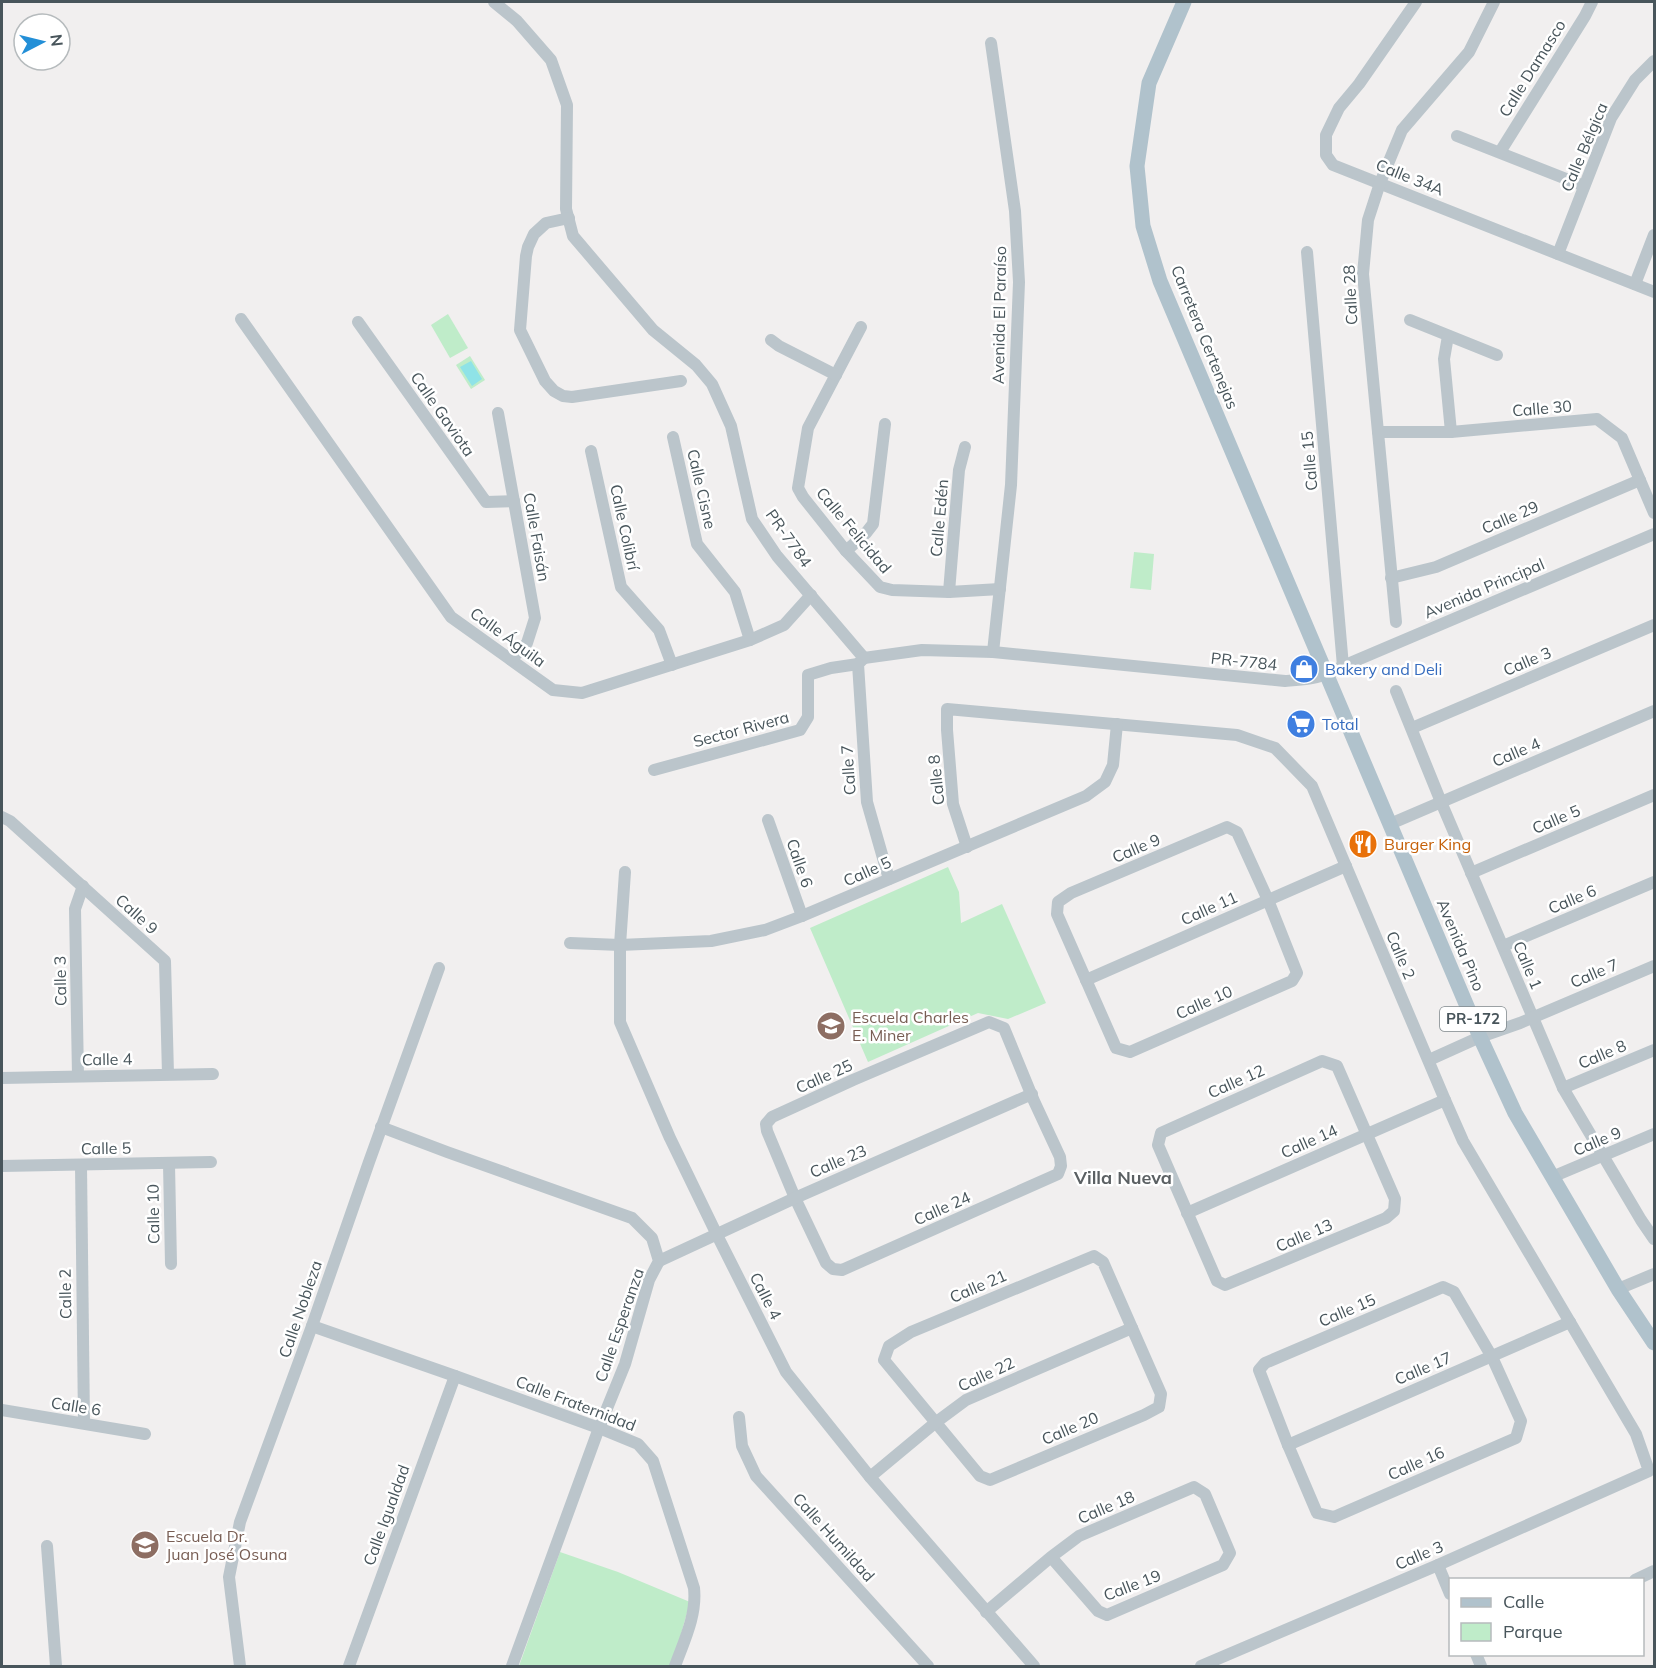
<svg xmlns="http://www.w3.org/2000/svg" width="1656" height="1668" viewBox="0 0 1656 1668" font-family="Mulish,sans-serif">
	<rect width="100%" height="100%" fill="#f1efef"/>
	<!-- green -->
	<g fill="#bfecc9">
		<polygon points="448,314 468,348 450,358 431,325"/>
		<polygon points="470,356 485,380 471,389 456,365"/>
		<polygon points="1134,552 1154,554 1151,590 1130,588"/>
		<polygon points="948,867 959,892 961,923 1002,904 1046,1003 1008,1019 978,1013 868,1062 810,928"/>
		<polygon points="560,1552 618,1572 690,1602 672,1666 519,1666"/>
	</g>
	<!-- water -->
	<polygon fill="#8fe3e7" points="471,361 482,379 472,386 460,367"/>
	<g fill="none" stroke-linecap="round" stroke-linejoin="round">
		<!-- minor -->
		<g stroke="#bbc5cb" stroke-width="12">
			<path d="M494 2 517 21 551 60 567 105 566 209 573 236 653 330 696 365 712 384 731 426 752 519 777 556 864 658 922 650 993 652 1285 681C1310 679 1320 679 1343 666L1654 534"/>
			<polyline points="1416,2 1359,84 1339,108 1326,135 1326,155 1333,165 1654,292"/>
			<polyline points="991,43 1015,211 1019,282 1011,485 993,652"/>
			<polyline points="1457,136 1584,186"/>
			<polyline points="1500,152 1585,16 1592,2"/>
			<polyline points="569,218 546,223 534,234 528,247 526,256 520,330 545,381 554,391 563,396 572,397 681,381"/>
			<polyline points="1307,252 1343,666"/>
			<polyline points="1558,254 1611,118 1635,80 1654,61"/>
			<polyline points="1635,284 1654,235"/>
			<polyline points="241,319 451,617 553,690 582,693 750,640 784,625 811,595"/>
			<polyline points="1410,320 1497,355"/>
			<polyline points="358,322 486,502 514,501"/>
			<polyline points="861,327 808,428 798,488 803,497 846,551 880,587 892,590 949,592 1000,589"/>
			<polyline points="1448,336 1444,359 1451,432"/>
			<polyline points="771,340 779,346 836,375"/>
			<polyline points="498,413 535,618 527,643 511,660"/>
			<polyline points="1378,432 1451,432 1597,419 1622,438 1654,513"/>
			<polyline points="673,437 697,544 735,592 750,640"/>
			<polyline points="591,451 621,587 659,630 672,665"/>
			<polyline points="846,551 866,533 873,524 885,424"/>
			<polyline points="1391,578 1436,567 1640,480"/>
			<polyline points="949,592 959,470 965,447"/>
			<polyline points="1396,622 1363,274 1368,220 1380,183 1402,130 1469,52 1494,2"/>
			<polyline points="864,658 858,664 867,802 889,879"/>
			<polyline points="1396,691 1441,802 1563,1088 1641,1220 1654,1239"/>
			<polyline points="1412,728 1654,625"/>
			<polyline points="654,770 800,730 808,717 808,675 831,668 858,664"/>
			<polyline points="2,817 10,821 165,961 168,1074"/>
			<polyline points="768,820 802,916"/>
			<polyline points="1390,824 1654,711"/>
			<polygon points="1227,827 1237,832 1268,900 1297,973 1292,981 1130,1052 1116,1048 1057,914 1058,902 1071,893"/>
			<polyline points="967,847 953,804 947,730 947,709 1237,735 1275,748 1312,786 1445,1100 1463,1141 1636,1434 1649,1471 1438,1565 1201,1666"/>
			<polyline points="625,872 620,945 620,1022 670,1138 717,1235 786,1372 870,1477 1034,1666"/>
			<polyline points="1471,873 1654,795"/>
			<polyline points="570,943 620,945 711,941 765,930 802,916 1086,796 1105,782 1113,765 1117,724"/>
			<polyline points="1503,946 1654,882"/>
			<polyline points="1086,980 1346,866"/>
			<polygon points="989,1022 1004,1028 1034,1101 1060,1157 1061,1166 1058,1174 842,1270 833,1269 826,1263 795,1198 767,1131 766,1124 772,1117 853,1080"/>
			<polyline points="1429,1060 1480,1037 1520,1023 1654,966"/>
			<polygon points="1322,1061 1337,1066 1395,1199 1394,1211 1386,1218 1225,1285 1217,1281 1158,1145 1161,1133"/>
			<polyline points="78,1076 75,909 83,886"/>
			<polyline points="2,1078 213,1074"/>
			<polyline points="1563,1088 1654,1050"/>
			<polyline points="381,1127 447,1152 632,1218 652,1238 659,1261 649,1280 625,1364 599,1428 512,1666"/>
			<polyline points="169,1164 171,1264"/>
			<polyline points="81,1165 84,1423"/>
			<polyline points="2,1166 211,1162"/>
			<polyline points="1552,1177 1654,1134"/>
			<polyline points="1187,1213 1445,1100"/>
			<polygon points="1094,1256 1103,1262 1161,1394 1159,1407 1144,1415 990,1480 980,1476 884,1360 889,1346 911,1332"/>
			<polyline points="659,1261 795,1198 1032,1094"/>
			<polygon points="1443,1287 1454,1292 1492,1357 1521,1421 1516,1438 1334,1517 1317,1513 1288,1445 1259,1370 1265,1363"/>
			<polyline points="1618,1289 1654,1274"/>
			<path d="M312 1326 455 1376 599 1428 638 1444 653 1461 694 1588C697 1615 684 1641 675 1666"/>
			<polyline points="2,1410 145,1434"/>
			<polyline points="739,1417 742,1446 756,1476 928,1666"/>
			<polyline points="1288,1445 1570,1322"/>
			<polyline points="870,1477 935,1423 966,1400 1132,1328"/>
			<polyline points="47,1546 56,1666"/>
			<polyline points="1438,1565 1450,1594"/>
			<polyline points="1635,1580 1654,1571"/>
			<polyline points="986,1612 1051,1557 1079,1536 1194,1487 1205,1494 1230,1553 1223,1565 1107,1615 1098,1611 1051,1557"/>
			<polyline points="1476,1654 1481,1666"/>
			<polyline points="240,1666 229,1577 240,1522 312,1326 369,1162 439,968"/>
			<polyline points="349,1666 455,1376"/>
		</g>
		<!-- major -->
		<polyline stroke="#b0c2cc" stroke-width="15" points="1184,2 1149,83 1137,166 1143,226 1160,281 1480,1037 1515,1113 1618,1289 1654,1343"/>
	</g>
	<!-- icons -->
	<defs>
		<g id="shop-disc" transform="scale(1.5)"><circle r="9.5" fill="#3f7fe0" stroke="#fff"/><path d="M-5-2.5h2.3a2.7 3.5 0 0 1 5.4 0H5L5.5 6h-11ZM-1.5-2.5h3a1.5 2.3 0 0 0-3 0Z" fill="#fff"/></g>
		<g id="supermarket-disc" transform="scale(1.5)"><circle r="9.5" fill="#3f7fe0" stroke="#fff"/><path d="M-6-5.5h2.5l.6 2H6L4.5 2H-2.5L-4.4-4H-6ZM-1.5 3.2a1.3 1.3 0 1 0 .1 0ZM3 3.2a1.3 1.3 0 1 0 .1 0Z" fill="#fff"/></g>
		<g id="restaurant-disc" transform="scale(1.5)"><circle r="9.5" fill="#e8710a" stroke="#fff"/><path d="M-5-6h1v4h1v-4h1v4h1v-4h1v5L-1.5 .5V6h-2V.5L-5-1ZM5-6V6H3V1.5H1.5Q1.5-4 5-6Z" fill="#fff"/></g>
		<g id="school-disc" transform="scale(1.5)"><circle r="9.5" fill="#8d6e63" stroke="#fff"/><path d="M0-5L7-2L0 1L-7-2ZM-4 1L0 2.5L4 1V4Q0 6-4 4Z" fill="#fff"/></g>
	</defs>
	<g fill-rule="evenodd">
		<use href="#shop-disc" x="1304" y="669"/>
		<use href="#supermarket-disc" x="1301" y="724"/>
		<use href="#restaurant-disc" x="1363" y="844"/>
		<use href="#school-disc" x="831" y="1026"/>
		<use href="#school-disc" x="145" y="1545"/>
	</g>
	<g text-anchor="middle" stroke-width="5" stroke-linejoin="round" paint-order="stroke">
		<!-- shield labels -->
		<rect fill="#fff" stroke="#7f888c" stroke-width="1.5" x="1440" y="1007" width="66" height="24" rx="4.5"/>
		<g font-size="15" font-weight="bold" fill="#48555b">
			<text x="1473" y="1024">PR-172</text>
		</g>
		<!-- street labels -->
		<g font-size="16" fill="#48555b" stroke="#fff">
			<text transform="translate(1532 68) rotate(-58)" y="6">Calle Damasco</text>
			<text transform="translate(1584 147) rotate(-67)" y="6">Calle Bélgica</text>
			<text transform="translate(1410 177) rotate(22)" y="6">Calle 34A</text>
			<text transform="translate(1350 295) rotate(-93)" y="6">Calle 28</text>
			<text transform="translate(999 315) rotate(-89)" y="6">Avenida El Paraíso</text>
			<text transform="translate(1205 337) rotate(68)" y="6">Carretera Certenejas</text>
			<text transform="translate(1542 408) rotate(-5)" y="6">Calle 30</text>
			<text transform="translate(443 414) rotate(55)" y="6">Calle Gaviota</text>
			<text transform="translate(1309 461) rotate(-95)" y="6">Calle 15</text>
			<text transform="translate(702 489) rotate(77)" y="6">Calle Cisne</text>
			<text transform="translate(1510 517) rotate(-23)" y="6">Calle 29</text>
			<text transform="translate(939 518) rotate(-85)" y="6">Calle Edén</text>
			<text transform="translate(625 527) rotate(78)" y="6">Calle Colibrí</text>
			<text transform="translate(854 530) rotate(50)" y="6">Calle Felicidad</text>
			<text transform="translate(537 537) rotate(80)" y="6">Calle Faisán</text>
			<text transform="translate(789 538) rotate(55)" y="6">PR-7784</text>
			<text transform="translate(1484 588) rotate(-23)" y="6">Avenida Principal</text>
			<text transform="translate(508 637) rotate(36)" y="6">Calle Águila</text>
			<text transform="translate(1244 661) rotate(6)" y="6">PR-7784</text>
			<text transform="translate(1527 661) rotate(-23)" y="6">Calle 3</text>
			<text transform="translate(741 729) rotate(-15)" y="6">Sector Rivera</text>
			<text transform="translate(1516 752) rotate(-23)" y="6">Calle 4</text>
			<text transform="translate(848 770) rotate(-94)" y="6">Calle 7</text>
			<text transform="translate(936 780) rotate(-96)" y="6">Calle 8</text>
			<text transform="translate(1556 819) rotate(-23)" y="6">Calle 5</text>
			<text transform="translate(1136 848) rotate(-23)" y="6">Calle 9</text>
			<text transform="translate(800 863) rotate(71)" y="6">Calle 6</text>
			<text transform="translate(867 871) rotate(-24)" y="6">Calle 5</text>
			<text transform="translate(1572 899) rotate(-23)" y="6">Calle 6</text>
			<text transform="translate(1209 908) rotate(-24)" y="6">Calle 11</text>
			<text transform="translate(137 914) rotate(42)" y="6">Calle 9</text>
			<text transform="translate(1461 945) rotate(67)" y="6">Avenida Pino</text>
			<text transform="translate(1401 955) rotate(67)" y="6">Calle 2</text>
			<text transform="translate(1528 965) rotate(67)" y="6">Calle 1</text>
			<text transform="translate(1594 973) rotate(-23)" y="6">Calle 7</text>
			<text transform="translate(60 981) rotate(-91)" y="6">Calle 3</text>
			<text transform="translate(1204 1002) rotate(-24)" y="6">Calle 10</text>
			<text transform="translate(1602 1054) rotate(-23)" y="6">Calle 8</text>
			<text transform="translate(107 1059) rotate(-1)" y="6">Calle 4</text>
			<text transform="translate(824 1076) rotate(-24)" y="6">Calle 25</text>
			<text transform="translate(1236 1081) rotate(-24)" y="6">Calle 12</text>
			<text transform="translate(1309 1141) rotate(-24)" y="6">Calle 14</text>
			<text transform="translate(1597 1141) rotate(-23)" y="6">Calle 9</text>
			<text transform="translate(106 1148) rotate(-1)" y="6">Calle 5</text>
			<text transform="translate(838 1161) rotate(-23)" y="6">Calle 23</text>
			<text transform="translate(942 1208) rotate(-24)" y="6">Calle 24</text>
			<text transform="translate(153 1214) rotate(-91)" y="6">Calle 10</text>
			<text transform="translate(1304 1235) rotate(-23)" y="6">Calle 13</text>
			<text transform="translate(978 1286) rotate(-23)" y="6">Calle 21</text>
			<text transform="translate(65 1294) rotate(-91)" y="6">Calle 2</text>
			<text transform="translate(766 1296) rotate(63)" y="6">Calle 4</text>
			<text transform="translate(300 1309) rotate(-71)" y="6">Calle Nobleza</text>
			<text transform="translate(1347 1310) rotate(-23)" y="6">Calle 15</text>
			<text transform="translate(619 1325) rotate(-71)" y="6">Calle Esperanza</text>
			<text transform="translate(1423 1368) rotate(-23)" y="6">Calle 17</text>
			<text transform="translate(986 1374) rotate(-25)" y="6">Calle 22</text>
			<text transform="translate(576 1403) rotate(21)" y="6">Calle Fraternidad</text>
			<text transform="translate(76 1406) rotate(9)" y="6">Calle 6</text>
			<text transform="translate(1070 1428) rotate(-23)" y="6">Calle 20</text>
			<text transform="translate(1416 1463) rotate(-24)" y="6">Calle 16</text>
			<text transform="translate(1106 1507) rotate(-23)" y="6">Calle 18</text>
			<text transform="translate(386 1515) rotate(-70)" y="6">Calle Igualdad</text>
			<text transform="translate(834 1537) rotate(48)" y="6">Calle Humildad</text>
			<text transform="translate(1419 1555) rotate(-23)" y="6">Calle 3</text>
			<text transform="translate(1132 1585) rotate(-21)" y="6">Calle 19</text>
		</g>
		<!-- shop labels -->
		<g font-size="16" fill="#366cbe" stroke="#fff" text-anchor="start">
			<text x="1325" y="675">Bakery and Deli</text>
			<text x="1322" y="730">Total</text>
		</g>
		<!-- food labels -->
		<g font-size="16" fill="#c56008" stroke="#fff" text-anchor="start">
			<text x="1384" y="850">Burger King</text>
		</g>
		<!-- education labels -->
		<g font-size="16" fill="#785e54" stroke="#fff" text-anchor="start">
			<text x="852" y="1023">Escuela Charles<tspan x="852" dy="18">E. Miner</tspan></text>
			<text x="166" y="1542">Escuela Dr.<tspan x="166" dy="18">Juan José Osuna</tspan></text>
		</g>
		<!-- neighbourhood labels -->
		<g font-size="18" font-weight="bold" fill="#5b6063" stroke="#fff">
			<text x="1123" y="1184">Villa Nueva</text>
		</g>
	</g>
	<!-- border -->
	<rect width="1656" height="1668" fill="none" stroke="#48555b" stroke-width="6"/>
	<!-- legend -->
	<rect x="1449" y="1578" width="195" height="78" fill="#ffffff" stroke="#b6bbbd" stroke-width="1.5"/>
	<rect x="1461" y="1598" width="30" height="9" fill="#b0c2cc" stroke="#b6bbbd" stroke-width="1.5"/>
	<text x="1503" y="1608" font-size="18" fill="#48555b">Calle</text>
	<rect x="1461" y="1623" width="30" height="18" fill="#bfecc9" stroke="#b6bbbd" stroke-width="1.5"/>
	<text x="1503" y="1638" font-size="18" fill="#48555b">Parque</text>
	<!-- north arrow -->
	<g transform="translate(42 42) rotate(83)"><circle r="28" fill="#ffffff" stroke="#b6bbbd" stroke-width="1.5"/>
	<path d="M0-4.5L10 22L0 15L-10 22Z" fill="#238fd7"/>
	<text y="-9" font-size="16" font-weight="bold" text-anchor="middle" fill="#48555b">N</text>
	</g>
</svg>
